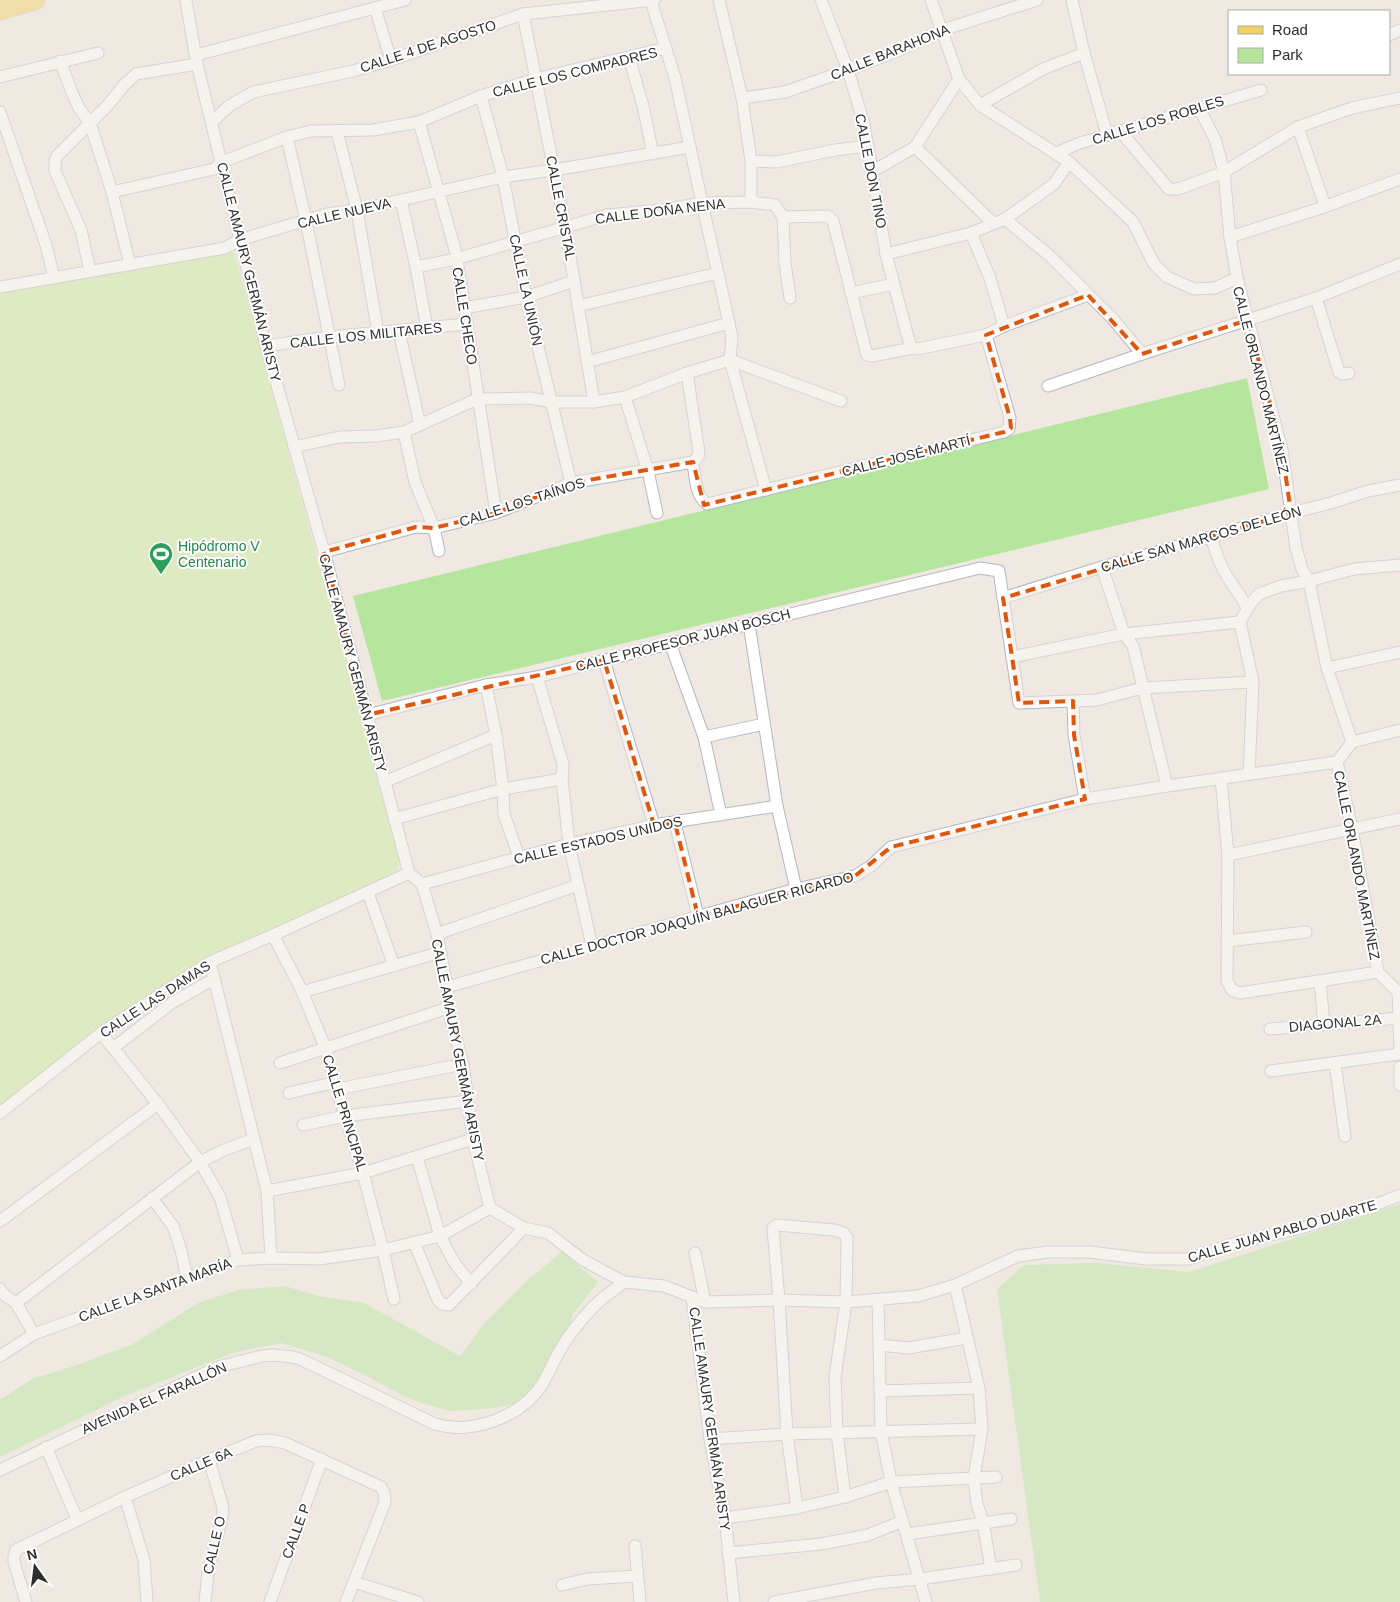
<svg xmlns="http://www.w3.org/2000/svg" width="1400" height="1602" viewBox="0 0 1400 1602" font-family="Arial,sans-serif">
	<rect width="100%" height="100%" fill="#efe9e1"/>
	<!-- green -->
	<g fill="#b6e59e">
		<polygon points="1247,378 1269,489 382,701 353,596"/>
		<polygon points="1400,1204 1400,1602 1040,1602 997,1289 1024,1265 1095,1263 1189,1272"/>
		<polygon points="562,1252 598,1282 573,1314 566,1340 527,1402 485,1409 448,1411 407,1398 367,1376 325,1356 281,1343 235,1352 125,1396 0,1457 0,1400 32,1379 80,1364 133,1344 198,1303 238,1290 285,1286 318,1296 364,1303 460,1356 484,1324 531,1277"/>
	</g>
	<!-- pitch -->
	<path fill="#c9ec9a" d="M234 252 399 856C400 865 398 871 390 875L257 936 98 1031 0 1106V293Z"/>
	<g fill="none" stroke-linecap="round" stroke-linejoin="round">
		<!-- minor casing -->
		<g stroke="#b4b7c1" stroke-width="13">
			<g id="minor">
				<polyline points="719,0 742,98 751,161 751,202"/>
				<polyline points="821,0 848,70 864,124 886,254 910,345 913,348 917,349 986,335 1004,326 1088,295"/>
				<polyline points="931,0 959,79 980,105 1069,162 1133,222 1154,264 1167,277 1194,289 1215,288 1237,278"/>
				<polyline points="1072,0 1084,53 1106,131 1109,135"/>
				<polyline points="186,1 197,64 266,346 324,552 409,873 422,884 437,934 447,987 448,1008 463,1064 473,1139 490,1208 524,1228 548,1233 583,1260 624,1282 664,1286 705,1302 779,1300 846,1302 918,1296 955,1285 1018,1256 1048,1252 1090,1252 1146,1259 1188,1259 1239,1242 1301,1228 1380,1203 1400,1195"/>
				<polyline points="651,1 675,78 702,203 718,273 732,337 730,360 766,490"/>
				<polyline points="375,8 391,60"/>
				<polyline points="523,14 565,226 594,402"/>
				<polyline points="1389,35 1400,30"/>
				<polyline points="196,55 405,0"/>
				<polyline points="629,57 643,106 653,154"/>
				<polyline points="60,61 73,95 79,108 90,123 112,192 130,265"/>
				<polyline points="0,77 98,53"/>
				<polyline points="481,96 503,177 526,297 571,483"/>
				<polyline points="742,98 785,92 848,70 902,49 942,30 1037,0"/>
				<polyline points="980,105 1043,69 1084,53"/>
				<polyline points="1194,109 1201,112 1215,139 1224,172 1230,237 1237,278 1282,450 1296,548 1302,569 1309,581 1327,668 1352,742"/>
				<polyline points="0,112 46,245 54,278"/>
				<polyline points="212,122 229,106 253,92 353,71 391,60 523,14 654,0"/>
				<polyline points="419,122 456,253 496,513"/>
				<polyline points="1298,127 1325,206"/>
				<polyline points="337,131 357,210 378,333"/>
				<polyline points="1121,132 1169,189 1178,189 1224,172 1298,127 1352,108 1400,98"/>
				<polyline points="287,137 306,221 339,385"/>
				<polyline points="915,147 993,223"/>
				<polyline points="1056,153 1080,143 1261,90"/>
				<polyline points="751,161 776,162 835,150 868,146"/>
				<polyline points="873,171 915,147 959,79"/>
				<polyline points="112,192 214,169 222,162 287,137 311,131 373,130 419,122 481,96 535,79 666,48"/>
				<polyline points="401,200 416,267 427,329"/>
				<polyline points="1005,219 1050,256 1113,319 1142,354"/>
				<polyline points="971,233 990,278 1004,326"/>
				<polyline points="1230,237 1321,208 1400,179"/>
				<polyline points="886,254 971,233 1005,219 1054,184 1069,162"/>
				<polyline points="416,267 456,259 607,215 662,210 702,203 751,202 775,205 783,217"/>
				<polyline points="90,271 81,230 55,171 55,161 57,156 108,105 124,85 136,74 197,64"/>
				<polyline points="0,287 225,248 239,240 327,214 357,210 503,177 554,170 690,147"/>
				<polyline points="851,293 894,284"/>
				<polyline points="790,298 785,263 783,217 828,216 833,221 867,355 872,356 913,348"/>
				<polyline points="1316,298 1339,372 1342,374 1349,373"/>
				<polyline points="578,306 718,273"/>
				<polyline points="464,308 526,297 574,281"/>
				<polyline points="399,331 420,425"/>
				<polyline points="266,346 328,337 467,324"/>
				<polyline points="587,362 729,323"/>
				<polyline points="687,373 699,452 698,457 693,462"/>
				<polyline points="1048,386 1142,354 1316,298 1400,264"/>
				<polyline points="625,397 648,471 657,513"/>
				<polyline points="404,432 415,482 434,528 439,551"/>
				<polyline points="294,447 339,437 376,436 404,432 477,399 530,398 553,402 594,402 625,397 687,373 730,360 841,401"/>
				<path d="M693 462C695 475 695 496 707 504L1004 432 1009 429 1010 418 986 335"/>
				<path d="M1211 537C1215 549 1218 560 1224 571 1231 584 1241 595 1247 608"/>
				<polyline points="324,552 416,527 434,528 496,513 571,483 693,462"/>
				<polyline points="1102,567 1124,634 1133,646 1167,786"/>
				<polyline points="1003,598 1102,567 1211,537 1291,513 1331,503 1368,491 1400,485"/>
				<polyline points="749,624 777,806 796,889"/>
				<polyline points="670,643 704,737 721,815"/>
				<polyline points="1012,657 1124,634 1240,622"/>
				<polyline points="604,660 654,825"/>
				<polyline points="1327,668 1400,652"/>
				<polyline points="537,677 563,764 562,779 569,844 592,946"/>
				<polyline points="486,685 496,735 503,789 504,814 519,857"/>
				<polyline points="1073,701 1074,735 1085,799"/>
				<polyline points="367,715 486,685 537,677 749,624 980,568 999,571 1019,703 1097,700 1142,688 1253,682"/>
				<polyline points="704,737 764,724"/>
				<polyline points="1337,762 1352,829 1378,972 1398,992 1400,1050"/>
				<polyline points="1249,774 1253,682 1240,622 1250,604 1259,594 1281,586 1309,581 1354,569 1400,565"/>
				<polyline points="1221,778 1228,855 1227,981 1232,990 1240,993 1378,972"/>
				<polyline points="384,782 496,735"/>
				<polyline points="394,819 503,789 562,779"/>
				<polyline points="675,823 698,916"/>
				<polyline points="1228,855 1400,819"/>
				<polyline points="422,884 569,844 654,825 777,806"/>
				<polyline points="368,893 394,966"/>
				<polyline points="437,934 578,885"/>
				<polyline points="273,935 301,989 325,1047 345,1116 363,1173 383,1250 394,1299"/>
				<polyline points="1227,941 1306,932"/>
				<polyline points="210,962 267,1191 271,1258"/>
				<polyline points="1320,981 1324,1024"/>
				<polyline points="447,987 796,889 855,876 871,866 891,847 1085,799 1167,786 1337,762 1352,742 1400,730"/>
				<polyline points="302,992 441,952"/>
				<polyline points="1270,1029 1399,1018"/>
				<polyline points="101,1033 158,1104 200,1162 220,1197 238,1260"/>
				<polyline points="113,1048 173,1002 214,979"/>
				<polyline points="280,1063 448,1008"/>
				<polyline points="1335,1063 1345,1136"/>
				<polyline points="1400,1067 1400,1085"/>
				<polyline points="1271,1071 1400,1054"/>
				<polyline points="338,1089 463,1064"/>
				<polyline points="289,1093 336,1082"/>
				<polyline points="0,1113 101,1033 210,962 273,935 409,873"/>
				<polyline points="303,1125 345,1116 468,1101"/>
				<polyline points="417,1157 440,1236 454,1262 471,1284"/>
				<polyline points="267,1191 363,1173 473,1139"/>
				<polyline points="152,1198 173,1226 181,1250 187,1279"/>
				<polyline points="0,1221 158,1104"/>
				<polyline points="414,1242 438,1300 442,1304 449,1305 524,1228"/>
				<polyline points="695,1253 705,1302"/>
				<polyline points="955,1285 979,1388 982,1429 974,1478 977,1504 983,1522 991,1569"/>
				<polyline points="0,1289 2,1293 16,1303 34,1334"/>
				<polyline points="692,1297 710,1439 725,1518 734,1602"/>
				<polyline points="878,1300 881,1431 891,1482 926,1602"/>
				<polyline points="16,1303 200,1162 224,1150 254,1139"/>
				<polyline points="879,1345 908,1348 967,1338"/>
				<polyline points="0,1356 34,1334 238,1260 271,1258 319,1259 383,1250 440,1236 490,1208"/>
				<polyline points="880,1391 979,1388"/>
				<polyline points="710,1439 787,1434 982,1429"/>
				<polyline points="46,1447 77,1519"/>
				<path d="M0 1470 218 1367 262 1356 273 1355 293 1357 302 1360 435 1424C472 1435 522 1417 543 1383 551 1369 557 1353 567 1339 575 1327 591 1308 602 1299 609 1293 617 1288 624 1282"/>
				<polyline points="125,1497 144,1560 147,1602"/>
				<polyline points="797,1508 787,1434 779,1300 773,1228 777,1225 834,1230 844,1233 847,1238 846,1302 835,1377 837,1433 845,1497"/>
				<polyline points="725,1518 797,1508 845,1497 891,1482 996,1477"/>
				<polyline points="907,1534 1011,1519"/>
				<polyline points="635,1546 640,1602"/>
				<polyline points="728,1553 821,1544 868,1535 903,1521"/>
				<polyline points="354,1582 418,1602"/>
				<polyline points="562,1585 587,1579 637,1576"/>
				<polyline points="26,1602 14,1562 14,1556 16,1550 125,1497 209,1460 256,1441 270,1440 285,1443 381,1487 384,1493 385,1502 346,1602"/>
				<polyline points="205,1602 208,1572 223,1513 222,1504 209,1460"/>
				<polyline points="270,1602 322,1459"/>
				<polyline points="774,1602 876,1583 920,1579 1016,1565"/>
			</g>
		</g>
		<!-- primary casing -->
		<g stroke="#c9c9c9" stroke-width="21">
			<polyline id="primary" points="0,10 35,0"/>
		</g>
		<!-- minor -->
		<use href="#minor" stroke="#fff" stroke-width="11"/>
		<!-- primary -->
		<use href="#primary" stroke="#f2d163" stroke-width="19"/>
	</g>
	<!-- marked area -->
	<path d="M0 0H1400V1602H0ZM1088 295 1142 354 1248 320 1282 450 1291 513 1003 598 1019 703 1073 701 1074 735 1085 799 891 847 855 876 698 916 675 823 654 825 604 660 367 715 324 552 416 527 434 528 496 513 571 483 693 462 704 505 1004 432 1011 428 1010 418 986 335Z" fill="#efe9e1" fill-opacity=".55" fill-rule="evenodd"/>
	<path fill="none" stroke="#df570e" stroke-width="4" stroke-dasharray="10 6" stroke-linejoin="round" d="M1088 295 1142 354 1248 320 1282 450 1291 513 1003 598 1019 703 1073 701 1074 735 1085 799 891 847 855 876 698 916 675 823 654 825 604 660 367 715 324 552 416 527 434 528 496 513 571 483 693 462 704 505 1004 432 1011 428 1010 418 986 335Z"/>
	<!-- icons -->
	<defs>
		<g id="stadium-pin" transform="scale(1.25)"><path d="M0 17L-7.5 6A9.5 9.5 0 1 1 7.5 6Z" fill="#2e9e5b" stroke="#fff"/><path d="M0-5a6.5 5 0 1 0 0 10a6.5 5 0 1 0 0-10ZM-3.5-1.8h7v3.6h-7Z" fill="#fff"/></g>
	</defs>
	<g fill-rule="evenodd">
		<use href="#stadium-pin" x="161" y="554"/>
	</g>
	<g text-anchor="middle" stroke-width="4" stroke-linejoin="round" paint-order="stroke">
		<!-- street labels -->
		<g font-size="14" fill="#2e2e2e" stroke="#fff">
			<text transform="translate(428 46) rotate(-18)" y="5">CALLE 4 DE AGOSTO</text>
			<text transform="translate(890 52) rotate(-22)" y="5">CALLE BARAHONA</text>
			<text transform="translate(575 72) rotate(-14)" y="5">CALLE LOS COMPADRES</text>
			<text transform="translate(1158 120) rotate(-17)" y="5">CALLE LOS ROBLES</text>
			<text transform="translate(871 171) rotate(79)" y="5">CALLE DON TINO</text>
			<text transform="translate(561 208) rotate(79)" y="5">CALLE CRISTAL</text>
			<text transform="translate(660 211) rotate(-7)" y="5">CALLE DOÑA NENA</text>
			<text transform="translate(344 213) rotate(-13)" y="5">CALLE NUEVA</text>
			<text transform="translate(249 272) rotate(76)" y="5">CALLE AMAURY GERMÁN ARISTY</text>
			<text transform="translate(526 290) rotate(78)" y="5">CALLE LA UNIÓN</text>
			<text transform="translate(465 316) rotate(81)" y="5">CALLE CHECO</text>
			<text transform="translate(366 335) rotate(-6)" y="5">CALLE LOS MILITARES</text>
			<text transform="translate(1261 380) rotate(76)" y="5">CALLE ORLANDO MARTÍNEZ</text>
			<text transform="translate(906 456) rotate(-14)" y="5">CALLE JOSÉ MARTÍ</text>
			<text transform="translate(522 502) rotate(-18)" y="5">CALLE LOS TAÍNOS</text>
			<text transform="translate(1201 539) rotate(-16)" y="5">CALLE SAN MARCOS DE LEÓN</text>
			<text transform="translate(683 640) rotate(-14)" y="5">CALLE PROFESOR JUAN BOSCH</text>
			<text transform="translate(353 663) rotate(75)" y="5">CALLE AMAURY GERMÁN ARISTY</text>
			<text transform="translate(598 840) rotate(-13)" y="5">CALLE ESTADOS UNIDOS</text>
			<text transform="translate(1357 865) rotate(79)" y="5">CALLE ORLANDO MARTÍNEZ</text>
			<text transform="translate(697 918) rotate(-15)" y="5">CALLE DOCTOR JOAQUÍN BALAGUER RICARDO</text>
			<text transform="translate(155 999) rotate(-33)" y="5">CALLE LAS DAMAS</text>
			<text transform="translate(1335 1023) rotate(-5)" y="5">DIAGONAL 2A</text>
			<text transform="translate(458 1050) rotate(79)" y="5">CALLE AMAURY GERMÁN ARISTY</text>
			<text transform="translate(345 1113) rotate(73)" y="5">CALLE PRINCIPAL</text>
			<text transform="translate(1282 1231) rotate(-16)" y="5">CALLE JUAN PABLO DUARTE</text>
			<text transform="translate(155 1290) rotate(-20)" y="5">CALLE LA SANTA MARÍA</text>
			<text transform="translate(154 1398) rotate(-24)" y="5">AVENIDA EL FARALLÓN</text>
			<text transform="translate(710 1419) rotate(82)" y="5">CALLE AMAURY GERMÁN ARISTY</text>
			<text transform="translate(201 1464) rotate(-23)" y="5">CALLE 6A</text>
			<text transform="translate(296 1531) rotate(-70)" y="5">CALLE P</text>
			<text transform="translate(214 1545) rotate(-77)" y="5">CALLE O</text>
		</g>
		<!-- leisure labels -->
		<g font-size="14" fill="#27864d" stroke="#fff" text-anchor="start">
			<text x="178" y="551">Hipódromo V<tspan x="178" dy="16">Centenario</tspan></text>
		</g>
	</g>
	<!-- legend -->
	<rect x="1228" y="10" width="162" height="65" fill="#ffffff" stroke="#ababab"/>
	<rect x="1238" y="26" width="25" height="8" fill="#f2d163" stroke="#ababab"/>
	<text x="1272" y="35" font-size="15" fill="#2e2e2e">Road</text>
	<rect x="1238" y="48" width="25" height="15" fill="#b6e59e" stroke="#ababab"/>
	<text x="1272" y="60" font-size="15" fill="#2e2e2e">Park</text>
	<!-- north arrow -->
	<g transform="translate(35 1567) rotate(346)" stroke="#ffffff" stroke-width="4" paint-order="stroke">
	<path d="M0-4L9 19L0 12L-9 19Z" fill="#2e2e2e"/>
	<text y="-8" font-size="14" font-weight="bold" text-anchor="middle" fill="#2e2e2e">N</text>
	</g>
</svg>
